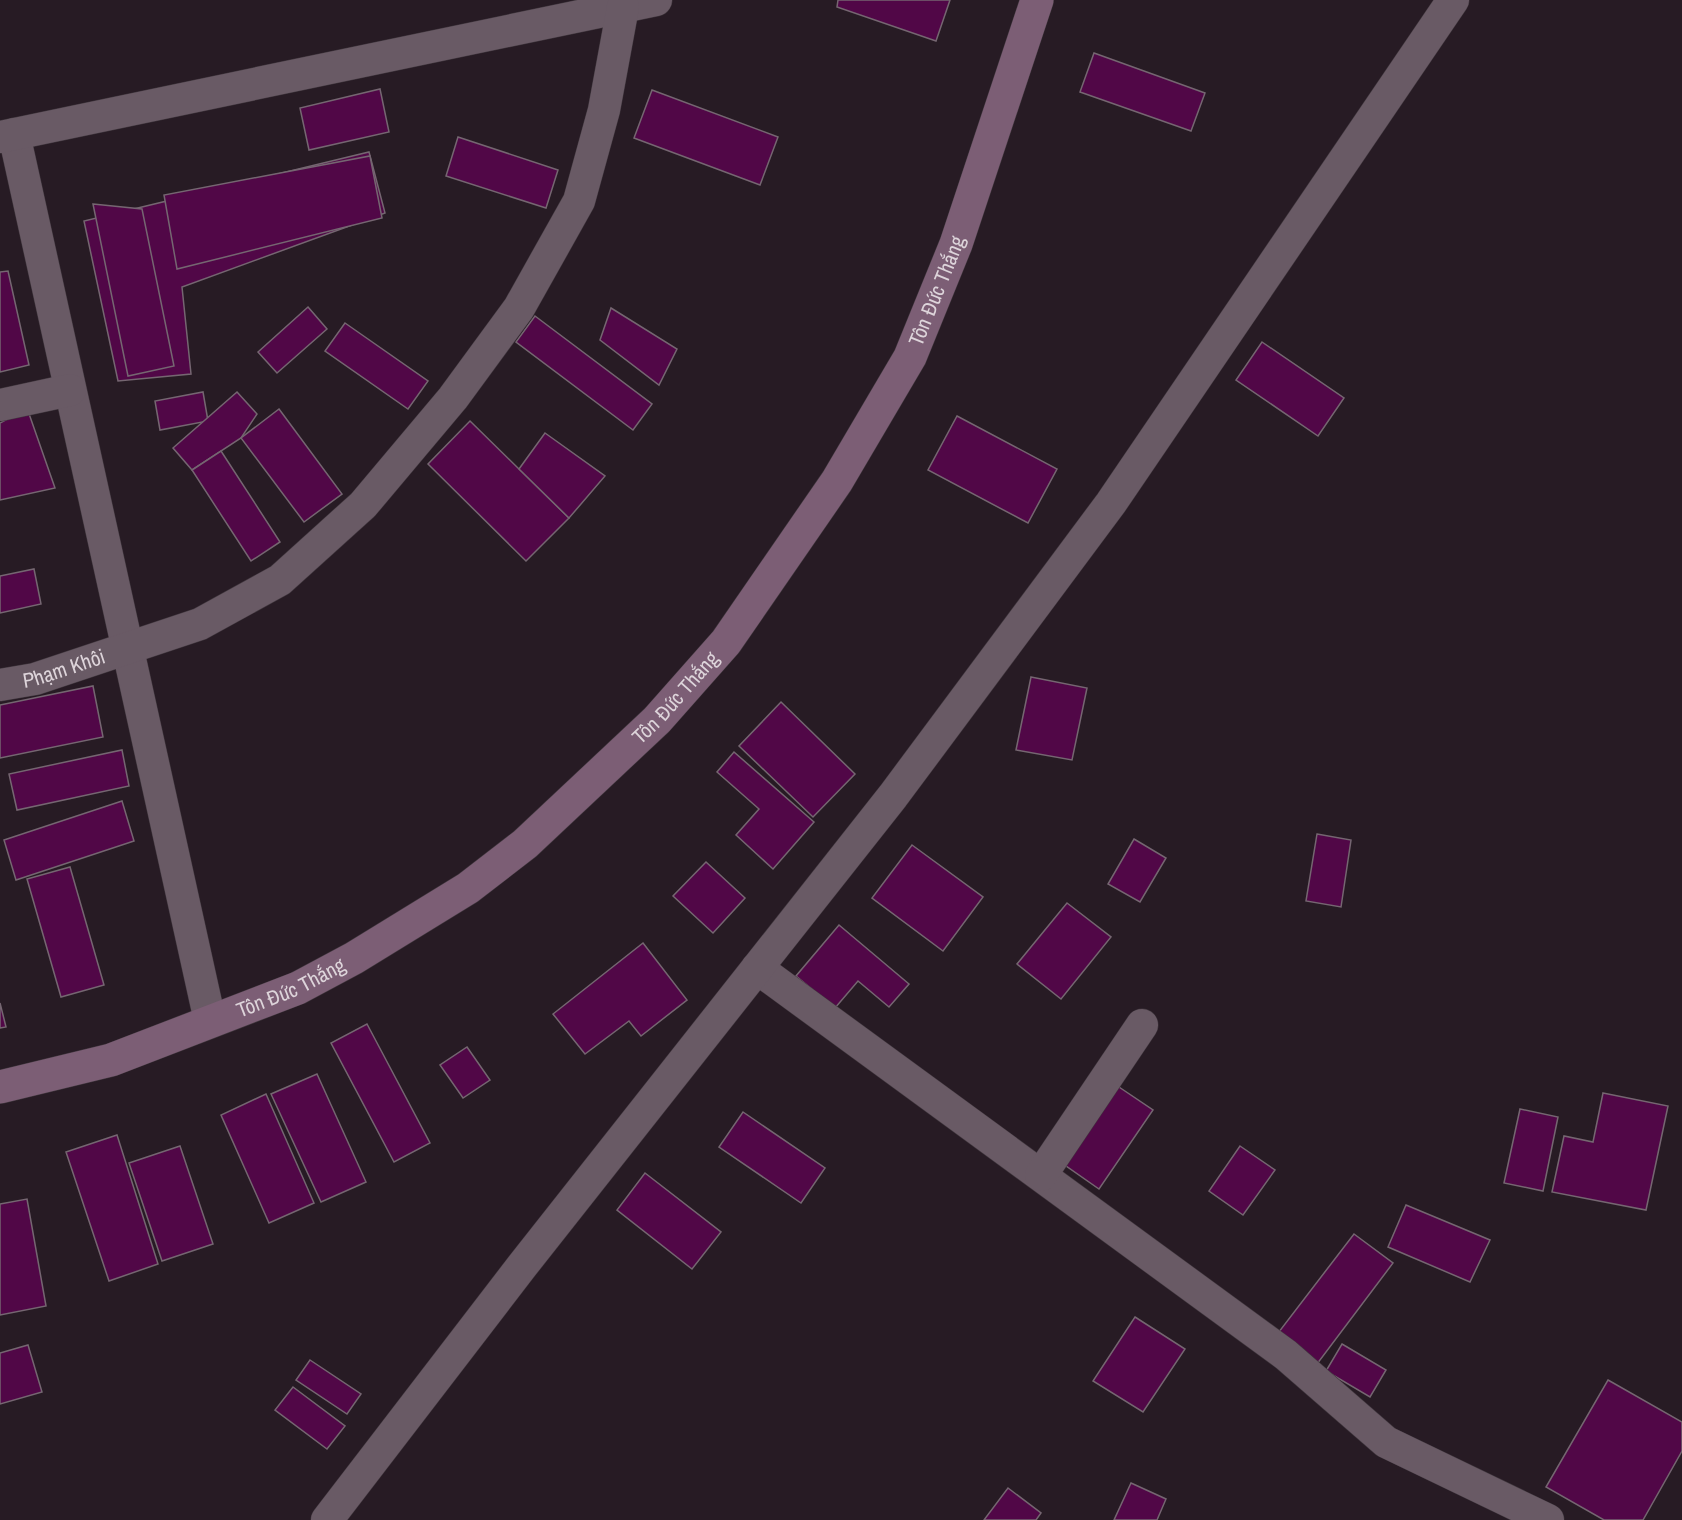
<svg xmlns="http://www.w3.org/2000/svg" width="1682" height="1520" viewBox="0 0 1682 1520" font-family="'Archivo Narrow',sans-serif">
	<rect width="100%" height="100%" fill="#271b24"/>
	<!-- building -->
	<g fill="#510747" stroke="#756671" stroke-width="1.5">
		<polygon points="838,0 950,0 936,41 837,7"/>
		<polygon points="1094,53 1205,93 1191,131 1080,92"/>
		<polygon points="380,89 389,132 309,150 300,108"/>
		<polygon points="652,90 778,137 760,185 634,138"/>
		<polygon points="458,137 558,170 546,208 446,176"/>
		<polygon points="369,152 385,213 182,287 191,374 118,381 84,221"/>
		<polygon points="370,156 382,218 177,269 164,195"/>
		<polygon points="93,204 142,209 174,366 128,376"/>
		<polygon points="8,271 29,365 0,372 0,272"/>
		<polygon points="308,307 327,329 277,373 258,352"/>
		<polygon points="611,308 677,349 659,385 600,340"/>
		<polygon points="535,316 652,404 633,430 516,342"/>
		<polygon points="345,323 428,381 408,409 325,351"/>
		<polygon points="1262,342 1344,398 1318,436 1236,380"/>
		<polygon points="203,392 208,421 160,430 155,401"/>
		<polygon points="237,392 257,414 241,438 192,470 173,448"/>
		<polygon points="27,408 55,488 0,500 0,423"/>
		<polygon points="279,409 342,494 304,522 241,438"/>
		<polygon points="957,416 1057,469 1028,523 928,470"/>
		<polygon points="470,421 569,518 526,561 428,464"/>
		<polygon points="545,433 605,476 569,518 519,469"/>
		<polygon points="221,451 280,542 251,561 192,470"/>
		<polygon points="34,569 41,604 0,613 0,576"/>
		<polygon points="1031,677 1087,688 1072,760 1016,750"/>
		<polygon points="93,686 103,737 0,758 0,705"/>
		<polygon points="781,702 855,774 813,817 739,746"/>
		<polygon points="122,750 129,786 17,810 9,774"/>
		<polygon points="734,752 814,822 773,869 736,835 759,809 717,772"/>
		<polygon points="122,801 134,841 16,880 4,840"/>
		<polygon points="1317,834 1351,840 1341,907 1306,901"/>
		<polygon points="1134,839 1166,858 1140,902 1108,884"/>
		<polygon points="912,845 983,897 943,951 872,898"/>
		<polygon points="706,862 745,898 713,933 673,896"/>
		<polygon points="70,867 104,985 61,997 27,879"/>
		<polygon points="1067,903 1111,937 1061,999 1017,964"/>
		<polygon points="839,925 909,984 889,1007 858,981 835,1008 796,976"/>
		<polygon points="643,943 687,1000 641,1036 629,1021 585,1054 553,1014"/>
		<polygon points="0,1003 6,1027 0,1028"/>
		<polygon points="367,1024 430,1143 394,1162 331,1043"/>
		<polygon points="467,1047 490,1080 463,1098 440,1065"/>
		<polygon points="317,1074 366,1182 321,1202 271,1094"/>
		<polygon points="1113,1083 1153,1110 1099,1189 1059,1161"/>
		<polygon points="1603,1093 1668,1106 1646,1210 1552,1192 1564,1136 1593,1142"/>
		<polygon points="266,1094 314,1203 269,1223 221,1115"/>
		<polygon points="1520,1109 1558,1117 1543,1191 1504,1183"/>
		<polygon points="743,1112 825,1168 801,1203 719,1147"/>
		<polygon points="117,1135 158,1264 109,1281 66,1152"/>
		<polygon points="180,1146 213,1244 162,1261 129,1163"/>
		<polygon points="1240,1146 1275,1170 1243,1215 1209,1191"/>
		<polygon points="645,1173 721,1232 692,1269 617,1210"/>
		<polygon points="27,1199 46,1306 0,1315 0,1204"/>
		<polygon points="1406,1205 1490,1240 1470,1282 1388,1247"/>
		<polygon points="1354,1234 1393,1263 1314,1368 1275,1337"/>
		<polygon points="1135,1317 1185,1349 1143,1412 1093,1381"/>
		<polygon points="1342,1344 1386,1370 1370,1397 1326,1371"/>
		<polygon points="28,1345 42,1392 0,1404 0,1353"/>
		<polygon points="310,1360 361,1394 347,1414 296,1380"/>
		<polygon points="1608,1380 1682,1422 1682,1451 1643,1520 1604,1520 1546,1487"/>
		<polygon points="293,1387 345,1426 327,1449 275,1410"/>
		<polygon points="1131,1483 1166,1499 1157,1520 1114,1520"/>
		<polygon points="1008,1488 1041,1513 1036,1520 984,1520"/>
	</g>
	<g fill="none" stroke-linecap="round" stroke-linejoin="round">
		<!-- street casing -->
		<g stroke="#40373e" stroke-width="33">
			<g id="street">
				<polyline points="14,134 210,1021"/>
				<polyline points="0,137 656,0"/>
				<polyline points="0,405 70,390"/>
				<path id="s1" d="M0 685 35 679 200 624 280 580 363 505 453 398 519 308 579 201 604 110 623 7"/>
				<polyline points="757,968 1286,1355 1386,1442 1548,1520"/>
				<polyline points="1041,1175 1142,1025"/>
				<polyline points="327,1520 522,1266 893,796 1111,503 1453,0"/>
			</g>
		</g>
		<!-- secondary casing -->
		<g stroke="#40373e" stroke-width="34">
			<g id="secondary">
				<path id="s2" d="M0 1087 111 1060 298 988 354 958 468 888 525 844 657 720 726 642 837 481 910 357 956 244 1037 0"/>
			</g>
		</g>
		<!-- street -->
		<use href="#street" stroke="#695a65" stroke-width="32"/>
		<!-- secondary -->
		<use href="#secondary" stroke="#7c5e75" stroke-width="33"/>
	</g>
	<g text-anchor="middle" stroke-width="4.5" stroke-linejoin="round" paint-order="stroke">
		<!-- street labels -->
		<g font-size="21" fill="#ddd4da" stroke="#0c070b">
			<text dy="7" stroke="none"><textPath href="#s2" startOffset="1280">Tôn Đức Thắng</textPath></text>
			<text dy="7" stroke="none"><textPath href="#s1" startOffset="66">Phạm Khôi</textPath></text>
			<text dy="7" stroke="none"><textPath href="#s2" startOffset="794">Tôn Đức Thắng</textPath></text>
			<text dy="7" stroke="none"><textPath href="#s2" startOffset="308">Tôn Đức Thắng</textPath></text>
		</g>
	</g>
</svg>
